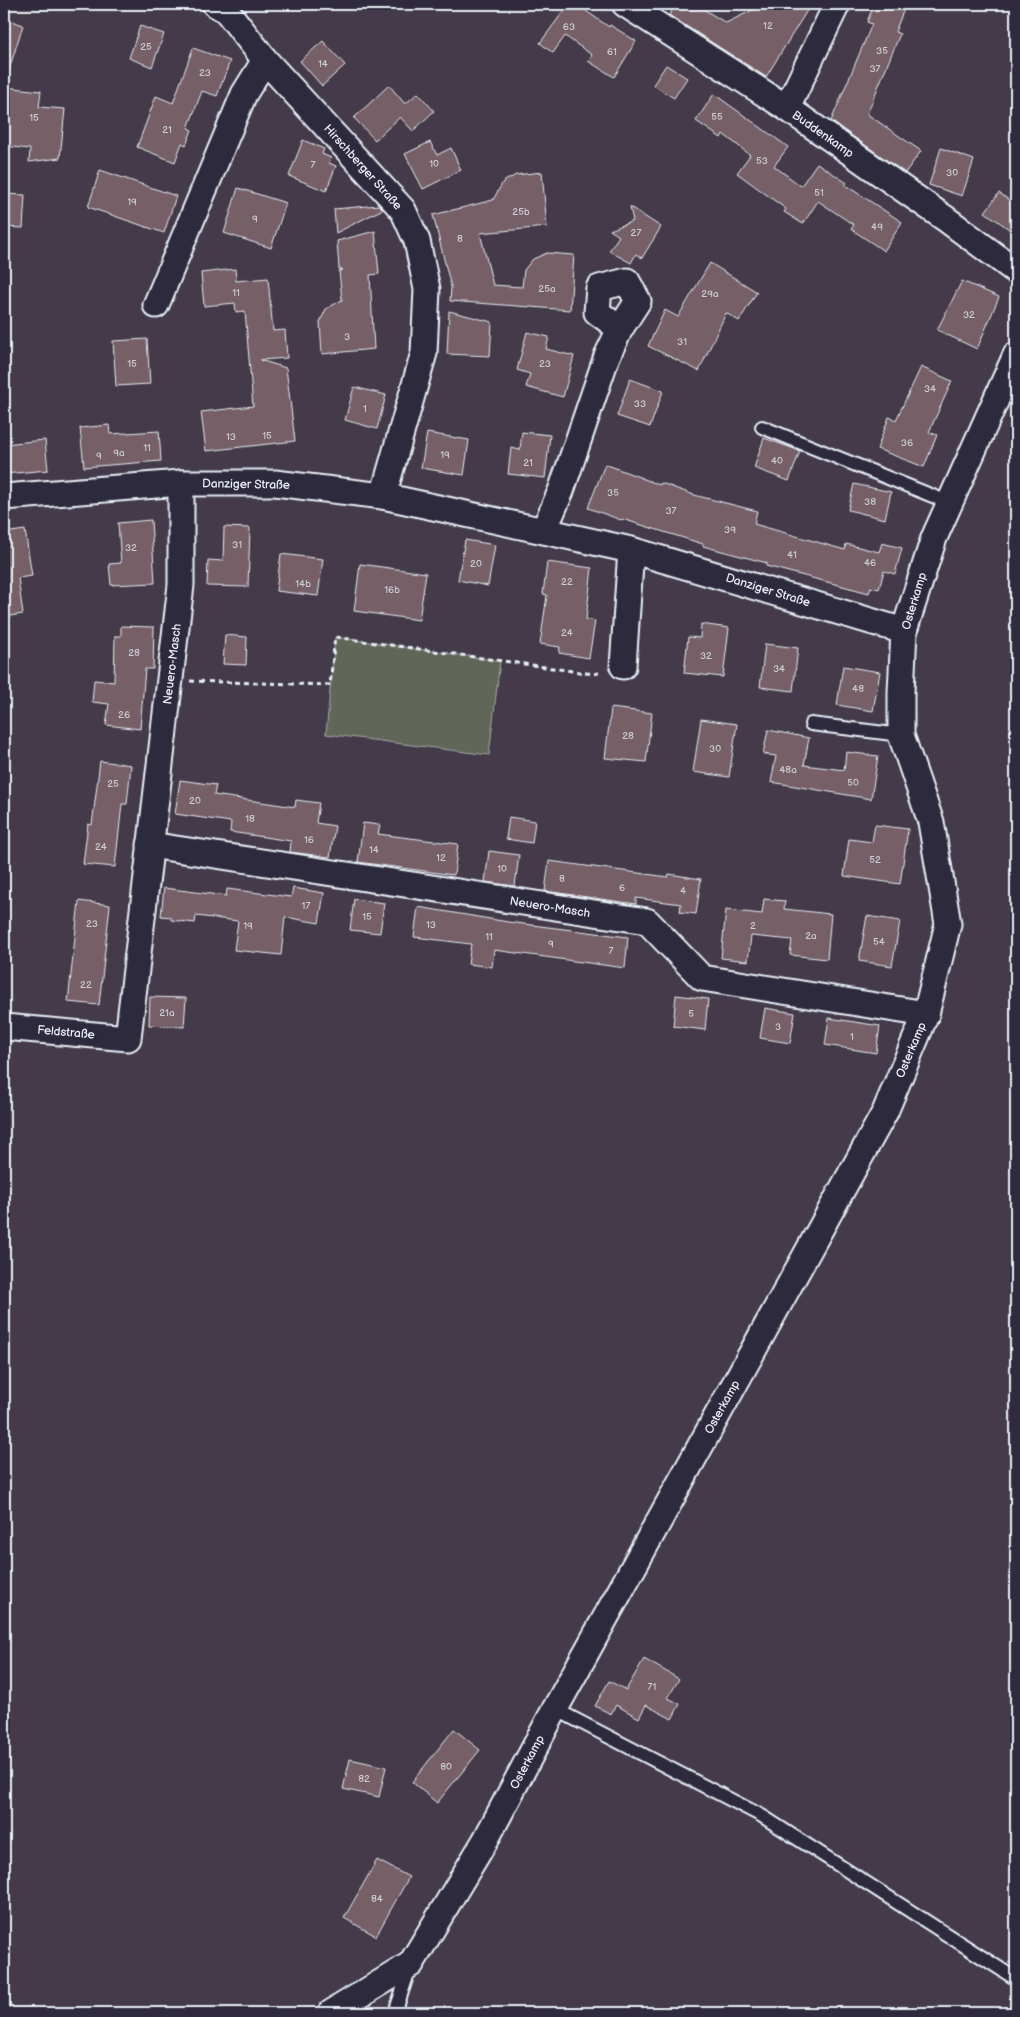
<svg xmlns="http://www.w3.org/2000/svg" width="1020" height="2017" viewBox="0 0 1020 2017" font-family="'Balsamiq Sans',sans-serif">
	<rect width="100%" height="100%" fill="#443a49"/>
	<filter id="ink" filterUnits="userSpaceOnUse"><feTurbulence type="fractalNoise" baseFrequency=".02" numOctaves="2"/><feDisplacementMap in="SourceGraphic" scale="10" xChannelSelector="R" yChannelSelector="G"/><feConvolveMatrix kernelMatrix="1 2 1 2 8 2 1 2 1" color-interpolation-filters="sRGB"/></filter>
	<g filter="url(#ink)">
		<!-- green -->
		<polygon fill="#616658" stroke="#a4aca8" points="335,637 500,661 489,755 326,734"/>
		<!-- building -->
		<g fill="#765e66" stroke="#e8f1f8">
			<polygon points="569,4 576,4 609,27 610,25 636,41 614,77 588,61 592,55 565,36 553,53 540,43"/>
			<polygon points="677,4 695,4 726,23 765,4 811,4 766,77 669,15"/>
			<polygon points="874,4 906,4 895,32 900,34 867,114 921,151 905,173 831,121 872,24 867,22"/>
			<polygon points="4,18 23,25 7,76 4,75"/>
			<polygon points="140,26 164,34 152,67 129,58"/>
			<polygon points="323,41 345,65 322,86 300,61"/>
			<polygon points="193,48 230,61 217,96 202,91 188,128 192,130 186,145 182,143 175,162 137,147 156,96 173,103"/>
			<polygon points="666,65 687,78 674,98 653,85"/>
			<polygon points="389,85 405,104 418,93 434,111 413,131 400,117 375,140 354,118"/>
			<polygon points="4,87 41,91 39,107 65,109 60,158 29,162 30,149 4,146"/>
			<polygon points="714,94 788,147 774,166 801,186 817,163 847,183 845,185 902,222 884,251 851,229 854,225 818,201 803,224 784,212 786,209 737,173 750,155 723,134 721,138 696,121"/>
			<polygon points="303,140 324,149 322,154 331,158 329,163 336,166 326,191 289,176"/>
			<polygon points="430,142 437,155 451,148 461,170 423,189 405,154"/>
			<polygon points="941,148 974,160 962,196 929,185"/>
			<polygon points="100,170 176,196 164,233 88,207"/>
			<polygon points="542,172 547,227 480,233 493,285 522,287 524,270 533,259 547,253 574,255 570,310 450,301 451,287 433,215 493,200 503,182 516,175"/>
			<polygon points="238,188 286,203 271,248 224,233"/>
			<polygon points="999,193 1016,205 1016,234 985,212"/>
			<polygon points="4,194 25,195 23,228 4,227"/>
			<polygon points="379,205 383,209 336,233 334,209"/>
			<polygon points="630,207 661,227 642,258 636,254 631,263 609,251 619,236 610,230 633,221"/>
			<polygon points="375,231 379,274 370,275 374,349 322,354 320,322 326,309 342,300 339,271 343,270 339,269 337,241"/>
			<polygon points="710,263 757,292 739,321 726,313 699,371 648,346 665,310 678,317"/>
			<polygon points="235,269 236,281 268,278 273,331 285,330 287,358 260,360 286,368 295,441 206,451 201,412 253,406 245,311 236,312 235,303 204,306 201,273"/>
			<polygon points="962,281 999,297 977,349 937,330"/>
			<polygon points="449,311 492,322 490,356 447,354"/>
			<polygon points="527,332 549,337 546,349 574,356 563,397 526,387 530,374 517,370"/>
			<polygon points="147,339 150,384 116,386 113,341"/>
			<polygon points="921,367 952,381 929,432 937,435 924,467 877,449 889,417 896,420"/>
			<polygon points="630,379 663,391 650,427 617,416"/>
			<polygon points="354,387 386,395 377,429 345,420"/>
			<polygon points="109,425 110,434 159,431 161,461 84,467 80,428"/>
			<polygon points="522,432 550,435 545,478 508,474 511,448 520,450"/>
			<polygon points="427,433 469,440 464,475 421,468"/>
			<polygon points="764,438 800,451 789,481 754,468"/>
			<polygon points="45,440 48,470 4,474 4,444"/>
			<polygon points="605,464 660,485 661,483 694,495 757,511 754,524 845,550 846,544 879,552 882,543 902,548 895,574 884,571 879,589 871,587 869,593 766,566 767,563 703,546 703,544 622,519 621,520 588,508"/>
			<polygon points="854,484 891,492 885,519 848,510"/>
			<polygon points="151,520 155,583 111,585 109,564 121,563 118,523"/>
			<polygon points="224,527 250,528 248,587 207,586 208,560 223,561"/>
			<polygon points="25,530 32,576 18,578 23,614 4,617 4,533"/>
			<polygon points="465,540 495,545 488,586 458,580"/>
			<polygon points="281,554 323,559 318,596 276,591"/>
			<polygon points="547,562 592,568 586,619 595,621 589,658 559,653 560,647 540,644 547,595 543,594"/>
			<polygon points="360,564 426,573 419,620 354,611"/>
			<polygon points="701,624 729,628 723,677 684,673 688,637 700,638"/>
			<polygon points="121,626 154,627 153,669 145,669 140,729 106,725 109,704 92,702 94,680 114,682 115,636 121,636"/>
			<polygon points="225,635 247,637 246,665 223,664"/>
			<polygon points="765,644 798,648 793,691 760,687"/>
			<polygon points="843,666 880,672 873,711 837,705"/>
			<polygon points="611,708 652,713 646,762 605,758"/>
			<polygon points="701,719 737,724 729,777 693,772"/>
			<polygon points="768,730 809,738 804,765 844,770 846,752 878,756 871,799 771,782 776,756 763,754"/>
			<polygon points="100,761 131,765 127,804 122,804 115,867 83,864 88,824 92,825"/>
			<polygon points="180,780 216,785 214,795 295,807 296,800 319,803 316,823 335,826 330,857 290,852 291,841 230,832 231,822 175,814"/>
			<polygon points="509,817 535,821 532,843 506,839"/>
			<polygon points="363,823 380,825 378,834 458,844 454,875 358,862"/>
			<polygon points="875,825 908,829 900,884 844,876 849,839 872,842"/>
			<polygon points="489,851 519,855 515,886 485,882"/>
			<polygon points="549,861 668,877 669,874 701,879 696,914 680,912 681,904 636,898 636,904 545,891"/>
			<polygon points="164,888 226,896 227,889 291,897 293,888 324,893 319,923 285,917 281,955 234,950 238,921 196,916 195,923 171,920 171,917 161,916"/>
			<polygon points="354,899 384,903 380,933 350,930"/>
			<polygon points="764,899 785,901 784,909 831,914 827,959 790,955 792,940 751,936 748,961 721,958 726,910 762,914"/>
			<polygon points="79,901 110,905 99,1005 68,1002"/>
			<polygon points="418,907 508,922 628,937 625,968 494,950 492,967 468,964 471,944 414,937"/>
			<polygon points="867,916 900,921 892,966 859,961"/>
			<polygon points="676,995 708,999 705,1030 673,1026"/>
			<polygon points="150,997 186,998 184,1027 149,1025"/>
			<polygon points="765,1008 795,1013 790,1043 760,1038"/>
			<polygon points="829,1018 880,1026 876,1053 825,1045"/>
			<polygon points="644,1659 679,1679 668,1698 680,1704 672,1719 646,1705 639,1718 616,1705 611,1714 595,1706 609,1681 626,1690"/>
			<polygon points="454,1729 480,1750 437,1803 412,1782"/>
			<polygon points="350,1759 386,1767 379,1797 343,1789"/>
			<polygon points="377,1860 409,1877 376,1936 344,1918"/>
		</g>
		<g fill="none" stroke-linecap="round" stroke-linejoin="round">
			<!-- lane casing -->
			<g stroke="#e8f1f8" stroke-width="16">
				<g id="lane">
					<polyline points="762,427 950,503"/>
					<polyline points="811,724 901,735"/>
					<polyline points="555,1709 762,1816 1016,1979"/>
					<polyline points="395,2013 410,1967"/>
				</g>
			</g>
			<!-- street casing -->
			<g stroke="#e8f1f8" stroke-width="29">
				<g id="street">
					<polyline points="215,4 226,10 265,60 403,210 417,241 427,289 424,353 383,496"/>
					<polyline points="625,4 787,108 946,219 1016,271"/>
					<polyline points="787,108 837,4"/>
					<polyline points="156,305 244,94 265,60"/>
					<polyline points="4,497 181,483 275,483 383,496 631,550 904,631"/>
					<polyline points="544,530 561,491 607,356 620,329 638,301 627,281 599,288 597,312 620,329"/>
					<polyline points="623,666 631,550"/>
					<polyline points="150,845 647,921 702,978 926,1014"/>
					<polyline points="4,1027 128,1038 181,585 181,483"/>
					<polyline points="331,2013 411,1964 485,1841 555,1709 885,1112 926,1014 948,924 931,822 901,735 901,692 904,631 934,538 1016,355"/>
				</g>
			</g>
			<!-- path -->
			<polyline stroke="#e8f1f8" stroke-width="3" stroke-dasharray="5 4" stroke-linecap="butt" points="190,681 330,685 335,637 594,674 602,672"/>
			<!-- lane -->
			<use href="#lane" stroke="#2f2a3d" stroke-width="12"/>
			<!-- street -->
			<use href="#street" stroke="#2f2a3d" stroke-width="25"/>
		</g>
	</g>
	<g text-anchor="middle" stroke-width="4.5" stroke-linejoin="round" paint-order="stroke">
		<!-- number labels -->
		<g font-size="10" fill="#ccccd4">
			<text x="768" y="29">12</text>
			<text x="569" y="30">63</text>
			<text x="146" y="50">25</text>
			<text x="882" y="54">35</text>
			<text x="612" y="55">61</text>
			<text x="323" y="67">14</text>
			<text x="875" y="72">37</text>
			<text x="205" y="76">23</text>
			<text x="717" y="120">55</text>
			<text x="34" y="121">15</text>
			<text x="167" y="133">21</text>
			<text x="762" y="164">53</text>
			<text x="434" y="167">10</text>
			<text x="313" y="168">7</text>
			<text x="952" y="176">30</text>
			<text x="819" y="196">51</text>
			<text x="132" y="205">19</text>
			<text x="521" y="215">25b</text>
			<text x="255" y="222">9</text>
			<text x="877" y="230">49</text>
			<text x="636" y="236">27</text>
			<text x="460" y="242">8</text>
			<text x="547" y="292">25a</text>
			<text x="236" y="296">11</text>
			<text x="710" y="297">29a</text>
			<text x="969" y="318">32</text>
			<text x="347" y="340">3</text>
			<text x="682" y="345">31</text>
			<text x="132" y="367">15</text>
			<text x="545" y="367">23</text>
			<text x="930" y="392">34</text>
			<text x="640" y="407">33</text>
			<text x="365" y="412">1</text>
			<text x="267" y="439">15</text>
			<text x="231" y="440">13</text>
			<text x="907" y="446">36</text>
			<text x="147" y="451">11</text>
			<text x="119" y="456">9a</text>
			<text x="445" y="458">19</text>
			<text x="99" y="459">9</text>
			<text x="777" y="464">40</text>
			<text x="528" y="466">21</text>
			<text x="613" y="496">35</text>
			<text x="870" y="505">38</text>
			<text x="671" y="514">37</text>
			<text x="730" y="533">39</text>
			<text x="237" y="548">31</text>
			<text x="131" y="551">32</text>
			<text x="792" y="558">41</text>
			<text x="870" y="566">46</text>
			<text x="476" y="567">20</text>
			<text x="567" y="585">22</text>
			<text x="303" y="587">14b</text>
			<text x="392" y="593">16b</text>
			<text x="567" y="636">24</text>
			<text x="134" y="656">28</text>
			<text x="706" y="659">32</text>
			<text x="779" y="672">34</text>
			<text x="858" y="692">48</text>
			<text x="124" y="718">26</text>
			<text x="628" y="739">28</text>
			<text x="715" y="752">30</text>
			<text x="788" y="773">48a</text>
			<text x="853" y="786">50</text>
			<text x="113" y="787">25</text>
			<text x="195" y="804">20</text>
			<text x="250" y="822">18</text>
			<text x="309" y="843">16</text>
			<text x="101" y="850">24</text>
			<text x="374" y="853">14</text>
			<text x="441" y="861">12</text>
			<text x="875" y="863">52</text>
			<text x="502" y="872">10</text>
			<text x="562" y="882">8</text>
			<text x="622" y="891">6</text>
			<text x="683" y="894">4</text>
			<text x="306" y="909">17</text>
			<text x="367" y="920">15</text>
			<text x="92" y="927">23</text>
			<text x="431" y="928">13</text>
			<text x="248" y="929">19</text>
			<text x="753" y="929">2</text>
			<text x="811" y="939">2a</text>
			<text x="489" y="940">11</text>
			<text x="879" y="945">54</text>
			<text x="551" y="947">9</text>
			<text x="611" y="954">7</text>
			<text x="86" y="988">22</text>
			<text x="167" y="1016">21a</text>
			<text x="691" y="1017">5</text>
			<text x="778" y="1030">3</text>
			<text x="852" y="1040">1</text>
			<text x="652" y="1690">71</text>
			<text x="446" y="1770">80</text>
			<text x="364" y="1782">82</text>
			<text x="377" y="1902">84</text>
		</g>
		<!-- street labels -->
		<g font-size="12" fill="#e8f1f8" stroke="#2f2a3d">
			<text transform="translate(823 134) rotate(35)" y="4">Buddenkamp</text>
			<text transform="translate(363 167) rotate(48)" y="4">Hirschberger Straße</text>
			<text transform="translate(246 484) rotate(1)" y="4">Danziger Straße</text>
			<text transform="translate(768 590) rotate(17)" y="4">Danziger Straße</text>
			<text transform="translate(914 601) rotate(-73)" y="4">Osterkamp</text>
			<text transform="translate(172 664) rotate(-83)" y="4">Neuero-Masch</text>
			<text transform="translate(550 907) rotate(9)" y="4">Neuero-Masch</text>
			<text transform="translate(66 1032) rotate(5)" y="4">Feldstraße</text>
			<text transform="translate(911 1050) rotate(-67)" y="4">Osterkamp</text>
			<text transform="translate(722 1407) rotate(-61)" y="4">Osterkamp</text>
			<text transform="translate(527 1762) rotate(-62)" y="4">Osterkamp</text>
		</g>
	</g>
	<!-- margin -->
	<rect width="1020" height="2017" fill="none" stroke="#2f2a3d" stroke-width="20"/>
	<rect x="10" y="10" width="1000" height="1997" fill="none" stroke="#e8f1f8" stroke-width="2" filter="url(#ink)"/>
</svg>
